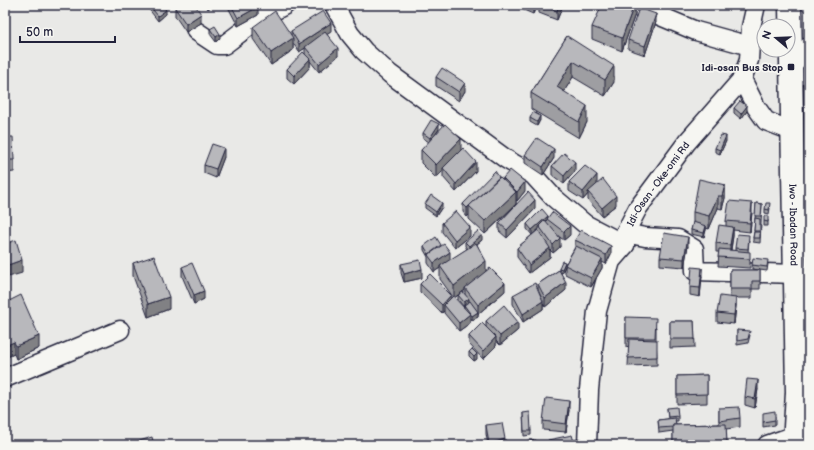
<svg xmlns="http://www.w3.org/2000/svg" width="814" height="450" viewBox="0 0 814 450" font-family="'Balsamiq Sans',sans-serif">
	<rect width="100%" height="100%" fill="#e9e9e7"/>
	<filter id="ink" filterUnits="userSpaceOnUse"><feTurbulence type="fractalNoise" baseFrequency=".025" numOctaves="2"/><feDisplacementMap in="SourceGraphic" scale="8" xChannelSelector="R" yChannelSelector="G"/><feConvolveMatrix kernelMatrix="1 2 1 2 8 2 1 2 1" color-interpolation-filters="sRGB"/></filter>
	<g filter="url(#ink)">
		<g fill="none" stroke-linecap="round" stroke-linejoin="round">
			<!-- minor casing -->
			<g stroke="#22223b" stroke-width="21">
				<g id="minor">
					<polyline points="334,5 350,34 364,51 390,74 506,159 533,175 553,197 585,224 625,245"/>
					<polyline points="634,5 696,31 750,46"/>
					<polyline points="196,31 217,45 224,45 257,20 285,5"/>
					<polyline points="791,67 809,46"/>
					<polyline points="742,79 756,107 766,121 792,131"/>
					<polyline points="625,233 645,237 678,239 694,249 695,271 795,274"/>
					<polyline points="5,378 120,330"/>
					<path id="s1" d="M587 445 589 390 597 311 611 261 625 245V233L638 208 687 142 742 79 749 60 751 27 756 5"/>
					<polyline points="767,445 793,436"/>
				</g>
			</g>
			<!-- major casing -->
			<g stroke="#22223b" stroke-width="25">
				<g id="major">
					<path id="s2" d="M790 5 797 392 794 445"/>
				</g>
			</g>
			<!-- minor -->
			<use href="#minor" stroke="#f6f6f2" stroke-width="18"/>
			<!-- major -->
			<use href="#major" stroke="#f6f6f2" stroke-width="22"/>
		</g>
		<!-- wall -->
		<g fill="#9e9ea2" stroke="#22223b" fill-rule="evenodd">
			<polygon points="148,5 162,5 166,14 158,21 148,8"/>
			<polygon points="204,5 213,5 208,9"/>
			<polygon points="228,5 257,5 258,15 238,26 228,7"/>
			<polygon points="512,5 537,5 533,14"/>
			<polygon points="539,5 563,5 557,20 539,13"/>
			<polygon points="635,5 635,14 622,51 592,39 592,27"/>
			<polygon points="175,8 201,23 186,32 175,16"/>
			<polygon points="656,22 645,55 628,49 628,40"/>
			<polygon points="253,27 291,35 291,31 331,32 327,34 338,56 319,72 310,61 310,67 294,84 287,78 287,69 305,55 305,48 299,52 293,43 293,50 271,65 253,39"/>
			<polygon points="210,29 220,38 216,42 210,34"/>
			<polygon points="567,36 614,82 605,96 573,77 564,91 587,122 579,138 531,109 531,93"/>
			<polygon points="436,77 465,91 459,101 436,86"/>
			<polygon points="734,108 747,111 741,119 734,113"/>
			<polygon points="530,118 540,120 537,126 530,122"/>
			<polygon points="439,129 435,136 461,150 476,171 456,192 443,177 443,171 436,178 421,163 421,150 429,142 423,138 423,133"/>
			<polygon points="5,137 14,160 14,172 5,173"/>
			<polygon points="726,141 720,154 715,152 715,148"/>
			<polygon points="525,155 554,158 543,175 525,163"/>
			<polygon points="224,157 216,178 204,173 204,165"/>
			<polygon points="552,166 575,171 564,184 552,175"/>
			<polygon points="499,177 525,191 517,201 516,200 516,204 535,209 507,238 499,231 499,223 514,207 485,234 469,219 469,215 467,217 463,212 463,204"/>
			<polygon points="569,182 597,184 595,186 616,205 602,216 588,200 588,194 583,200 569,191"/>
			<polygon points="725,185 725,198 722,209 718,208 709,229 706,228 706,230 704,237 691,234 691,230 693,223 693,212"/>
			<polygon points="756,203 762,204 760,243 753,242 753,238 754,232"/>
			<polygon points="425,204 442,207 436,216 425,208"/>
			<polygon points="770,208 769,214 765,213 765,209"/>
			<polygon points="752,212 750,232 733,230 733,236 731,250 735,251 735,248 749,240 748,252 750,261 750,268 718,266 719,252 716,252 716,243 726,226 726,221"/>
			<polygon points="548,218 570,235 564,240 558,236 560,247 553,253 550,250 550,257 529,273 517,257 517,248 532,235 527,229 527,224"/>
			<polygon points="768,220 768,226 764,226 764,221"/>
			<polygon points="442,223 470,236 455,248 442,232"/>
			<path d="M482 240 477 244 486 270 505 291 478 314V313V317L472 320 470 317V323L459 331 444 313V311L442 313 420 292V284L451 298 453 297 440 279V268L434 272 428 263V257L424 250V246L450 260 467 249 465 246V242ZM465 290V295H458V300L464 307V308L454 298Z"/>
			<polygon points="575,240 611,254 606,264 602,262 602,268 591,287 565,274 565,265 575,247"/>
			<polygon points="688,246 684,267 660,265 660,257"/>
			<polygon points="133,263 169,309 148,317 133,276"/>
			<polygon points="401,264 422,278 404,282 401,273"/>
			<polygon points="768,264 767,271 752,269 752,265"/>
			<polygon points="565,266 562,273 561,273 566,290 545,307 543,303 543,309 523,322 513,304 513,295 538,290 538,284 559,270 559,268"/>
			<polygon points="182,267 204,299 194,304 182,276"/>
			<polygon points="730,270 760,270 760,289 752,289 752,298 736,298 736,306 734,324 717,322 717,313 730,297"/>
			<polygon points="702,276 700,297 690,295 690,287"/>
			<polygon points="5,303 39,348 16,359 14,354 7,357 5,353"/>
			<polygon points="626,317 656,327 656,340 657,357 657,365 628,366 629,346 626,347"/>
			<polygon points="486,321 518,330 500,345 496,341 496,346 483,359 469,344 469,336 486,327"/>
			<polygon points="670,321 694,321 695,347 670,348"/>
			<polygon points="737,330 750,335 748,343 737,345"/>
			<polygon points="469,352 477,359 474,361 469,356"/>
			<polygon points="707,375 707,403 677,404 677,376"/>
			<polygon points="758,389 755,408 745,405 745,397"/>
			<polygon points="667,408 678,416 678,421 675,421 676,425 719,424 719,408 740,418 740,427 726,429 727,445 673,445 673,431 659,433 658,420 668,419"/>
			<polygon points="569,410 566,432 543,430 543,421"/>
			<polygon points="523,413 531,431 531,435 524,436"/>
			<polygon points="775,416 775,425 763,427 763,422"/>
			<polygon points="486,425 505,445 488,445 486,434"/>
		</g>
		<!-- shaded-wall -->
		<g fill="#818184" stroke="#22223b">
			<polygon points="208,5 213,5 208,9"/>
			<polygon points="533,5 537,5 533,14"/>
			<polygon points="559,5 563,5 557,20 557,11"/>
			<polygon points="634,5 635,5 635,14 622,51 622,38"/>
			<polygon points="258,7 258,15 238,26 238,18"/>
			<polygon points="166,10 166,14 158,21 158,16"/>
			<polygon points="201,14 201,23 186,32 186,24"/>
			<polygon points="656,14 656,22 645,55 645,46"/>
			<polygon points="331,23 331,32 299,52 299,44"/>
			<polygon points="220,34 220,38 216,42 216,37"/>
			<polygon points="293,38 293,50 271,65 271,53"/>
			<polygon points="338,48 338,56 319,72 319,64"/>
			<polygon points="310,59 310,67 294,84 294,76"/>
			<polygon points="573,61 573,77 557,103 557,87"/>
			<polygon points="614,66 614,82 605,96 605,80"/>
			<polygon points="465,83 465,91 459,101 459,92"/>
			<polygon points="587,106 587,122 579,138 579,122"/>
			<polygon points="747,106 747,111 741,119 741,114"/>
			<polygon points="540,116 540,120 537,126 537,122"/>
			<polygon points="439,124 439,129 430,143 430,138"/>
			<polygon points="726,136 726,141 720,154 720,150"/>
			<polygon points="461,139 461,152 443,168 443,171 436,178 436,165"/>
			<polygon points="224,148 224,157 216,178 216,169"/>
			<polygon points="554,149 554,158 543,175 543,167"/>
			<polygon points="476,162 476,171 456,192 456,184"/>
			<polygon points="575,162 575,171 564,184 564,176"/>
			<polygon points="597,175 597,184 589,193 588,192 588,194 583,200 583,192"/>
			<polygon points="525,182 525,191 517,201 517,192"/>
			<polygon points="725,185 725,198 722,209 722,196"/>
			<polygon points="516,192 516,204 485,234 485,221"/>
			<polygon points="616,196 616,205 602,216 602,208"/>
			<polygon points="718,196 718,208 709,229 709,216"/>
			<polygon points="535,200 535,209 507,238 507,230"/>
			<polygon points="442,203 442,207 436,216 436,212"/>
			<polygon points="752,203 752,212 750,232 750,223"/>
			<polygon points="469,206 469,215 467,217 467,208"/>
			<polygon points="548,216 547,220 540,228 539,226 539,229 532,235 532,230"/>
			<polygon points="570,226 570,235 564,240 564,232"/>
			<polygon points="706,226 706,230 704,237 704,233"/>
			<polygon points="470,227 470,236 455,248 455,240"/>
			<polygon points="733,227 733,236 730,254 730,245"/>
			<polygon points="482,235 482,240 469,250 469,246"/>
			<polygon points="688,237 688,246 684,267 684,259"/>
			<polygon points="560,238 560,247 553,253 553,245"/>
			<polygon points="611,246 611,254 606,264 606,255"/>
			<polygon points="550,248 550,257 529,273 529,265"/>
			<polygon points="450,252 450,261 440,266 440,268 434,272 434,263"/>
			<polygon points="602,259 602,268 591,287 591,278"/>
			<polygon points="22,260 22,273 5,278 5,266"/>
			<polygon points="486,261 486,274 465,288 465,290 454,298 454,286"/>
			<polygon points="565,262 565,266 562,273 562,269"/>
			<polygon points="702,268 702,276 700,297 700,288"/>
			<polygon points="422,269 422,278 404,282 404,274"/>
			<polygon points="566,282 566,290 545,307 545,298"/>
			<polygon points="505,283 505,291 478,314 478,305"/>
			<polygon points="204,291 204,299 194,304 194,295"/>
			<polygon points="451,295 451,304 444,305 444,311 442,313 442,305"/>
			<polygon points="169,297 169,309 148,317 148,304"/>
			<polygon points="736,298 736,306 734,324 734,315"/>
			<polygon points="469,299 469,303 464,305 464,307 464,302"/>
			<polygon points="543,301 543,309 523,322 523,314"/>
			<polygon points="478,312 478,317 472,320 472,316"/>
			<polygon points="470,314 470,323 459,331 459,323"/>
			<polygon points="518,322 518,330 500,345 500,336"/>
			<polygon points="39,336 39,348 16,359 16,346"/>
			<polygon points="496,337 496,346 483,359 483,351"/>
			<polygon points="14,342 14,354 7,357 7,345"/>
			<polygon points="477,354 477,359 474,361 474,357"/>
			<polygon points="758,380 758,389 755,408 755,399"/>
			<polygon points="569,401 569,410 566,432 566,424"/>
			<polygon points="505,439 505,445 489,445 489,444"/>
		</g>
		<!-- building -->
		<g fill="#b8b8bc" stroke="#22223b">
			<polygon points="149,5 162,5 166,10 158,16"/>
			<polygon points="179,5 195,5 201,14 186,24 175,8"/>
			<polygon points="231,5 257,5 258,7 238,18"/>
			<polygon points="542,5 559,5 557,11"/>
			<polygon points="602,5 634,5 622,38 592,27"/>
			<polygon points="639,8 656,14 645,46 628,40"/>
			<polygon points="275,11 293,38 271,53 253,27"/>
			<polygon points="323,11 331,23 299,44 291,31"/>
			<polygon points="215,26 220,34 216,37 210,29"/>
			<polygon points="325,32 338,48 319,64 305,47"/>
			<polygon points="567,36 614,66 605,80 573,61 557,87 587,106 579,122 531,93"/>
			<polygon points="303,52 310,59 294,76 287,69"/>
			<polygon points="442,68 465,83 459,92 436,77"/>
			<polygon points="740,101 747,106 741,114 734,108"/>
			<polygon points="533,112 540,116 537,122 530,118"/>
			<polygon points="431,120 439,124 430,138 423,133"/>
			<polygon points="445,124 461,139 436,165 421,150"/>
			<polygon points="721,135 726,136 720,150 715,148"/>
			<polygon points="5,137 13,137 14,160 5,160"/>
			<polygon points="537,138 554,149 543,167 525,155"/>
			<polygon points="212,144 224,148 216,169 204,165"/>
			<polygon points="463,148 476,162 456,184 443,168"/>
			<polygon points="564,153 575,162 564,176 552,166"/>
			<polygon points="585,166 597,175 583,192 569,182"/>
			<polygon points="510,170 525,182 517,192 503,178"/>
			<polygon points="495,171 499,177 467,208 463,204"/>
			<polygon points="500,177 516,192 485,221 469,206"/>
			<polygon points="603,179 616,196 602,208 588,192"/>
			<polygon points="699,179 725,185 722,196 718,196 709,216 693,212"/>
			<polygon points="528,192 535,200 507,230 499,223"/>
			<polygon points="431,195 442,203 436,212 425,204"/>
			<polygon points="729,201 752,203 750,223 726,221"/>
			<polygon points="756,203 762,204 761,216 755,216"/>
			<polygon points="766,203 770,203 769,210 765,209"/>
			<polygon points="542,209 548,216 532,230 527,224"/>
			<polygon points="456,211 470,227 455,240 442,223"/>
			<polygon points="552,212 570,226 564,232 547,219"/>
			<polygon points="764,216 768,216 768,222 764,221"/>
			<polygon points="755,218 760,219 760,231 754,231"/>
			<polygon points="545,220 560,238 553,245 539,226"/>
			<polygon points="693,222 706,226 704,233 691,230"/>
			<polygon points="719,225 733,227 730,245 716,243"/>
			<polygon points="538,230 550,248 529,265 517,248"/>
			<polygon points="581,230 611,246 606,255 575,240"/>
			<polygon points="478,231 482,235 469,246 465,242"/>
			<polygon points="754,232 760,232 760,238 753,238"/>
			<polygon points="664,233 688,237 684,259 660,257"/>
			<polygon points="737,234 749,235 748,249 735,248"/>
			<polygon points="436,237 441,245 429,254 424,246"/>
			<polygon points="16,240 22,260 5,266 5,244"/>
			<polygon points="476,243 486,261 454,286 440,266"/>
			<polygon points="444,244 450,252 434,263 428,255"/>
			<polygon points="576,246 602,259 591,278 565,265"/>
			<polygon points="719,249 750,252 750,259 718,257"/>
			<polygon points="154,256 169,297 148,304 133,263"/>
			<polygon points="753,258 768,260 767,267 752,265"/>
			<polygon points="420,260 422,269 404,274 401,264"/>
			<polygon points="562,261 565,262 562,269 559,268"/>
			<polygon points="192,263 204,291 194,295 182,267"/>
			<polygon points="692,267 702,268 700,288 690,287"/>
			<polygon points="490,268 505,283 478,305 465,288"/>
			<polygon points="559,270 566,282 545,298 538,284"/>
			<polygon points="730,270 760,270 760,281 752,281 752,289 730,289"/>
			<polygon points="430,274 451,295 442,305 420,284"/>
			<polygon points="535,283 543,301 523,314 513,295"/>
			<polygon points="463,292 469,299 464,302 458,295"/>
			<polygon points="21,295 39,336 16,346 14,342 7,345 5,341 5,332 9,330 5,321 5,303"/>
			<polygon points="453,296 470,314 459,323 444,305"/>
			<polygon points="720,296 736,298 734,315 717,313"/>
			<polygon points="470,301 478,312 472,316 464,305"/>
			<polygon points="504,305 518,322 500,336 486,321"/>
			<polygon points="626,317 656,318 655,338 626,338"/>
			<polygon points="670,321 694,321 695,339 670,339"/>
			<polygon points="482,323 496,337 483,351 469,336"/>
			<polygon points="737,330 750,331 748,339 737,341"/>
			<polygon points="629,339 657,340 657,357 628,358"/>
			<polygon points="472,349 477,354 474,357 469,352"/>
			<polygon points="707,375 707,394 677,395 677,376"/>
			<polygon points="747,379 758,380 755,399 745,397"/>
			<polygon points="546,398 569,401 566,424 543,421"/>
			<polygon points="677,407 678,416 668,417 667,408"/>
			<polygon points="739,407 740,418 719,421 719,408"/>
			<polygon points="775,411 775,420 763,422 763,413"/>
			<polygon points="530,412 531,431 524,431 523,413"/>
			<polygon points="675,418 676,425 673,425 673,427 659,428 658,420"/>
			<polygon points="502,423 505,439 489,444 486,425"/>
			<polygon points="726,424 727,443 673,444 673,425"/>
			<polygon points="572,435 575,445 549,445 548,440"/>
			<polygon points="152,437 154,445 127,445"/>
			<polygon points="581,439 581,444 575,445 574,440"/>
			<polygon points="536,440 536,445 518,445 517,443"/>
			<polygon points="758,443 758,445 750,445"/>
		</g>
	</g>
	<!-- markers -->
	<rect fill="#22223b" stroke="#f6f6f2" stroke-width="1.5" x="787" y="63" width="8" height="8" rx="2"/>
	<g text-anchor="middle" stroke-width="3.5" stroke-linejoin="round" paint-order="stroke">
		<!-- poi labels -->
		<g font-size="10" font-weight="bold" fill="#22223b" stroke="#f6f6f2" text-anchor="end">
			<text x="783" y="71">Idi-osan Bus Stop</text>
		</g>
		<!-- street labels -->
		<g font-size="10" fill="#22223b" stroke="#f6f6f2">
			<text dy="4" stroke="none"><textPath href="#s1" startOffset="279">Idi-Osan - Oke-omi Rd</textPath></text>
			<text dy="4" stroke="none"><textPath href="#s2" startOffset="220">Iwo - Ibadan Road</textPath></text>
		</g>
	</g>
	<!-- margin -->
	<rect width="814" height="450" fill="none" stroke="#f6f6f2" stroke-width="20"/>
	<rect x="10" y="10" width="794" height="430" fill="none" stroke="#22223b" stroke-width="1.5" filter="url(#ink)"/>
	<!-- north arrow -->
	<g transform="translate(776 38) rotate(289)"><circle r="19" fill="#f6f6f2" stroke="#a1a1a9"/>
	<path d="M0-3L7 15L0 10L-7 15Z" fill="#22223b"/>
	<text y="-6" font-size="11" font-weight="bold" text-anchor="middle" fill="#22223b">N</text>
	</g>
	<!-- scale -->
	<path d="M20 36v6h95v-6" fill="none" stroke="#22223b" stroke-width="2"/>
	<text x="26" y="36" font-size="12" fill="#22223b" stroke="#f6f6f2" stroke-width="3" paint-order="stroke">50 m</text>
</svg>
